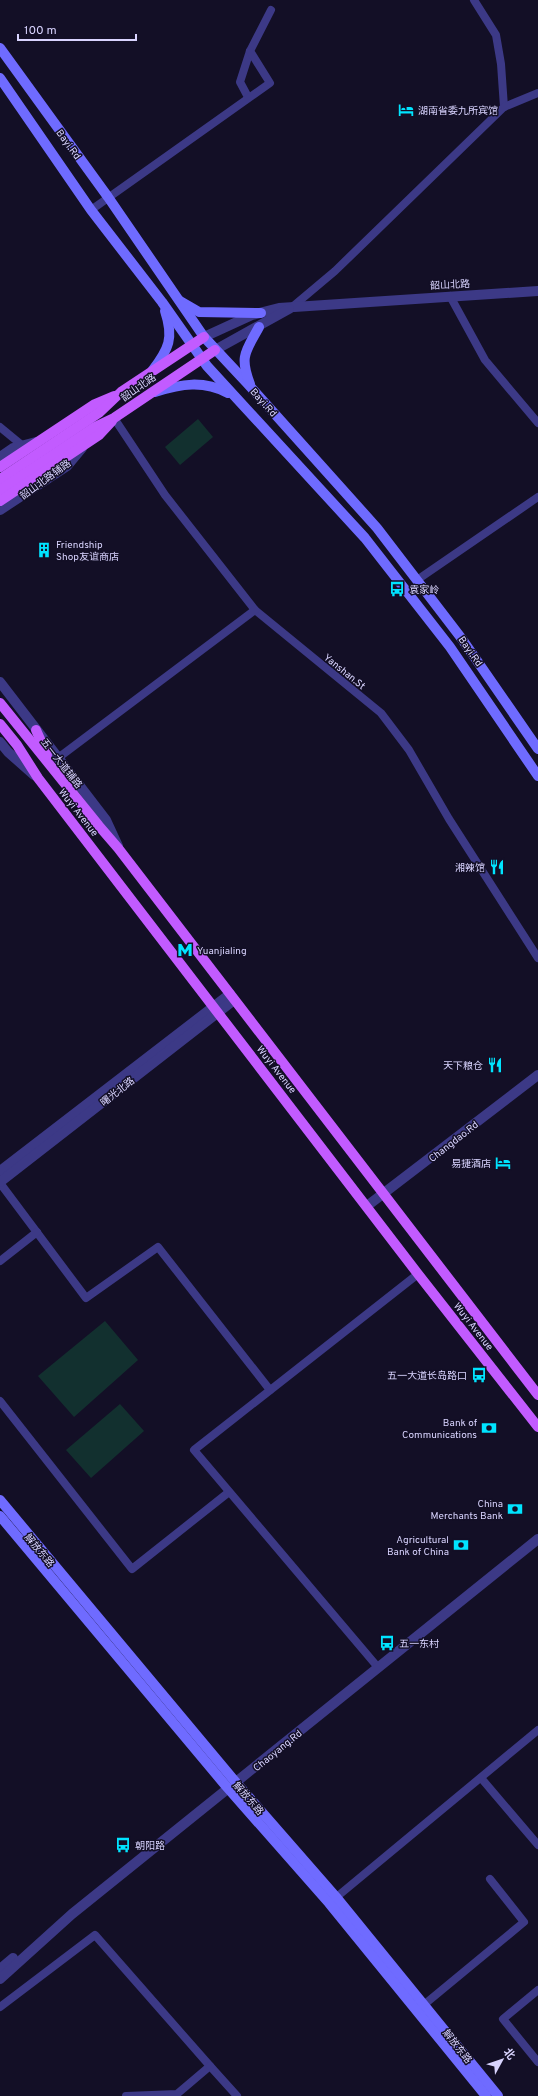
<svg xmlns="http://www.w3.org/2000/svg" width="538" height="2096" viewBox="0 0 538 2096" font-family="Overpass,'Noto Sans SC',sans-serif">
	<rect width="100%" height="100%" fill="#130f26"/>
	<!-- green -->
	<g fill="#12302f">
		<polygon points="198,419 213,437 180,465 165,447"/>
		<polygon points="105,1321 138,1360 74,1417 38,1376"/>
		<polygon points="120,1404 144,1431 91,1478 66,1450"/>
	</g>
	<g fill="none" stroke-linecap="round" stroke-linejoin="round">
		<!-- minor -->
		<g stroke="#3c3986" stroke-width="8">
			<polyline points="474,0 496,35 501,64 504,107"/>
			<polyline points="248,97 240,82 250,51 271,10"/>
			<polyline points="91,210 270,83 250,51"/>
			<polyline points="450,296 485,360 538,423"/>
			<polyline points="291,308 335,271 504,107 538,93"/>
			<polyline points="114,418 165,495 255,610 381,713 409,750 449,819 538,958"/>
			<polyline points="0,427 23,446"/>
			<polyline points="417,580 538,497"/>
			<polyline points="58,758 255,610"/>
			<polyline points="0,1183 86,1298 158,1247 270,1390"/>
			<polyline points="0,1261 37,1232"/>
			<polyline points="0,1401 132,1569 229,1492"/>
			<polyline points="376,1665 194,1450 418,1274"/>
			<polyline points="481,1778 538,1845"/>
			<polyline points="333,1900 538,1730"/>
			<polyline points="538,1990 503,2019 538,2062"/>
			<polyline points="0,2007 95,1935 210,2066 177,2094 126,2096"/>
			<polyline points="420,2008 524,1922 490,1879"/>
			<polyline points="210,2066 237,2096"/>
		</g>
		<!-- tertiary -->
		<g stroke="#3c3986" stroke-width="10">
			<polyline points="204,337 252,315 279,308 538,291"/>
			<polyline points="215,350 289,309"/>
			<polyline points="0,457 13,448 36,442"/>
			<polyline points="0,510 67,466 82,448"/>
			<polyline points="0,682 106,820 118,846"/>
			<polyline points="0,742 8,752 34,775"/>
			<polyline points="0,1171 230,994"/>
			<polyline points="0,1182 234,1000"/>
			<polyline points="367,1206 538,1075"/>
			<polyline points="0,1969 13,1958"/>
			<polyline points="0,1979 72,1914 538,1539"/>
		</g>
		<!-- secondary -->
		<g stroke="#6f6bff" stroke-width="10">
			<polyline points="0,48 108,197 204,337 247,383 377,528 462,639 538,749"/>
			<polyline points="0,78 91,210 162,302 207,366 365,538 450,647 538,776"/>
			<polyline points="180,301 199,312 261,313"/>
			<path d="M152 371C169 349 174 338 165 311"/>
			<path d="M250 384C239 356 246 351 259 327"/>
			<path d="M155 392C181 384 203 380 228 393"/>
			<polyline points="0,1500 233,1779 336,1897 498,2096"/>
			<polyline points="0,1516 226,1786 329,1903 486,2096"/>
		</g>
		<!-- primary -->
		<g stroke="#c25bff" stroke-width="10">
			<polyline points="0,467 95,404 114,396"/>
			<polyline points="0,479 100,412 121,392 204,337"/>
			<polyline points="0,490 95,427 114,418 215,350"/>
			<polyline points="0,501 99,435 112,421"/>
			<polyline points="0,703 99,826 118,848 538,1395"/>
			<polyline points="0,724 17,745 38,778 418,1274 538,1427"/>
			<polyline points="36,730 47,755"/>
		</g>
	</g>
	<!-- icons -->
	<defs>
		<g id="hotel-bare" transform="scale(1.2)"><path d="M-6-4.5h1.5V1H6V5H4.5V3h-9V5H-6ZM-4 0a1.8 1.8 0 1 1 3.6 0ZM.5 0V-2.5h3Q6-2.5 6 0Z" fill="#00e4ff" stroke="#130f26" stroke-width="2.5" paint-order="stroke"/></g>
		<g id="building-bare" transform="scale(1.2)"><path d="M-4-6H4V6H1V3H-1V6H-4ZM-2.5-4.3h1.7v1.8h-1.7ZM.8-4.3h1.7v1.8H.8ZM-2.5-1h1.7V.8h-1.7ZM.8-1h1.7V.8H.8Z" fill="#00e4ff" stroke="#130f26" stroke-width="2.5" paint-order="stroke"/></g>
		<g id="bus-bare" transform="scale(1.2)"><path d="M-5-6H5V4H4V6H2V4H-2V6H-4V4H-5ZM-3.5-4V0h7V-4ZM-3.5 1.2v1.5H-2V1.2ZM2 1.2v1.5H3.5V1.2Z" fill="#00e4ff" stroke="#130f26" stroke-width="2.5" paint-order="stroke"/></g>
		<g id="restaurant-bare" transform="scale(1.2)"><path d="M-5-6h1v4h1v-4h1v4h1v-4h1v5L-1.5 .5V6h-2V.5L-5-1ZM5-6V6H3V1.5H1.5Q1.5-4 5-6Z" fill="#00e4ff" stroke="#130f26" stroke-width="2.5" paint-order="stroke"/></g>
		<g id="metro-bare" transform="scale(1.2)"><path d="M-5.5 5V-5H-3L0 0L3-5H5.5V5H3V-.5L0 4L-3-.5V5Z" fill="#00e4ff" stroke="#130f26" stroke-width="2.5" paint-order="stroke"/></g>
		<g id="bank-bare" transform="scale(1.2)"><path d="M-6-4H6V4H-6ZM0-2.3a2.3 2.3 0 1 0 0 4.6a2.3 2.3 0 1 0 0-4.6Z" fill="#00e4ff" stroke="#130f26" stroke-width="2.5" paint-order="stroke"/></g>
	</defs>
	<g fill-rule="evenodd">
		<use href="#hotel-bare" x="406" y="110"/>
		<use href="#building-bare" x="44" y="550"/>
		<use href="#bus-bare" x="397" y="589"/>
		<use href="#restaurant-bare" x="497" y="867"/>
		<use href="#metro-bare" x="185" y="950"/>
		<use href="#restaurant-bare" x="495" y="1065"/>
		<use href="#hotel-bare" x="503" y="1163"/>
		<use href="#bus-bare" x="479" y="1375"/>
		<use href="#bank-bare" x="489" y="1428"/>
		<use href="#bank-bare" x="515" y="1509"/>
		<use href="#bank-bare" x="461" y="1545"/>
		<use href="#bus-bare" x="387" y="1643"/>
		<use href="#bus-bare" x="123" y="1845"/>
	</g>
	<g text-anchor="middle" stroke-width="3" stroke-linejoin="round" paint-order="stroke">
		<!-- poi labels -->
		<g font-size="10" fill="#d9d4ff" stroke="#130f26" text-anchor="end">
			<text x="418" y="114" text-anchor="start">湖南省委九所宾馆</text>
			<text x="56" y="548" text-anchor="start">Friendship<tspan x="56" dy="12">Shop友谊商店</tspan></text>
			<text x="409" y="593" text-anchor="start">袁家岭</text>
			<text x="485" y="871">湘辣馆</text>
			<text x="197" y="954" text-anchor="start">Yuanjialing</text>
			<text x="483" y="1069">天下粮仓</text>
			<text x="491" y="1167">易捷酒店</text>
			<text x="467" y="1379">五一大道长岛路口</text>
			<text x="477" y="1426">Bank of<tspan x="477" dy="12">Communications</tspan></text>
			<text x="503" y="1507">China<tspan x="503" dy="12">Merchants Bank</tspan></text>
			<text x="449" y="1543">Agricultural<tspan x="449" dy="12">Bank of China</tspan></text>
			<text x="399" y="1647" text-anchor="start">五一东村</text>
			<text x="135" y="1849" text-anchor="start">朝阳路</text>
		</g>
		<!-- street labels -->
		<g font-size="10" fill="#d9d4ff" stroke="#130f26">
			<text transform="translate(69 144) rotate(54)" y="4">Bayi.Rd</text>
			<text transform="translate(450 284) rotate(-3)" y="4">韶山北路</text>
			<text transform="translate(138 387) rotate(-35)" y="4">韶山北路</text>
			<text transform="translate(264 402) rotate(48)" y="4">Bayi.Rd</text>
			<text transform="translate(45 479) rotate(-36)" y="4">韶山北路辅路</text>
			<text transform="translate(471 651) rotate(55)" y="4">Bayi.Rd</text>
			<text transform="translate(345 671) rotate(39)" y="4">Yanshan.St</text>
			<text transform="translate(62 763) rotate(52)" y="4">五一大道辅路</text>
			<text transform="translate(79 812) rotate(52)" y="4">Wuyi Avenue</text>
			<text transform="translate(277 1069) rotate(52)" y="4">Wuyi Avenue</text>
			<text transform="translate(117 1091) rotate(-38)" y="4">曙光北路</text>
			<text transform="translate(453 1141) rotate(-38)" y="4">Changdao.Rd</text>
			<text transform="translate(474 1326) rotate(52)" y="4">Wuyi Avenue</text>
			<text transform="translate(40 1550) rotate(50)" y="4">解放东路</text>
			<text transform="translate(277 1750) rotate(-39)" y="4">Chaoyang.Rd</text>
			<text transform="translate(249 1798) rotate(49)" y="4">解放东路</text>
			<text transform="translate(458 2046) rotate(52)" y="4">解放东路</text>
		</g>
	</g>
	<!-- north arrow -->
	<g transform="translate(502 2060) rotate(50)" stroke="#130f26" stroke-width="3" paint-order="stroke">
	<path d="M0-3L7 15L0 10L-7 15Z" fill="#d9d4ff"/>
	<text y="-6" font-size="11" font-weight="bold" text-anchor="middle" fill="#d9d4ff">北</text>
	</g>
	<!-- scale -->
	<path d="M18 34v6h118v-6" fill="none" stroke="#d9d4ff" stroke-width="2"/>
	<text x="24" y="34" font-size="12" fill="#d9d4ff" stroke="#130f26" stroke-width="3" paint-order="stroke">100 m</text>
</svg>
